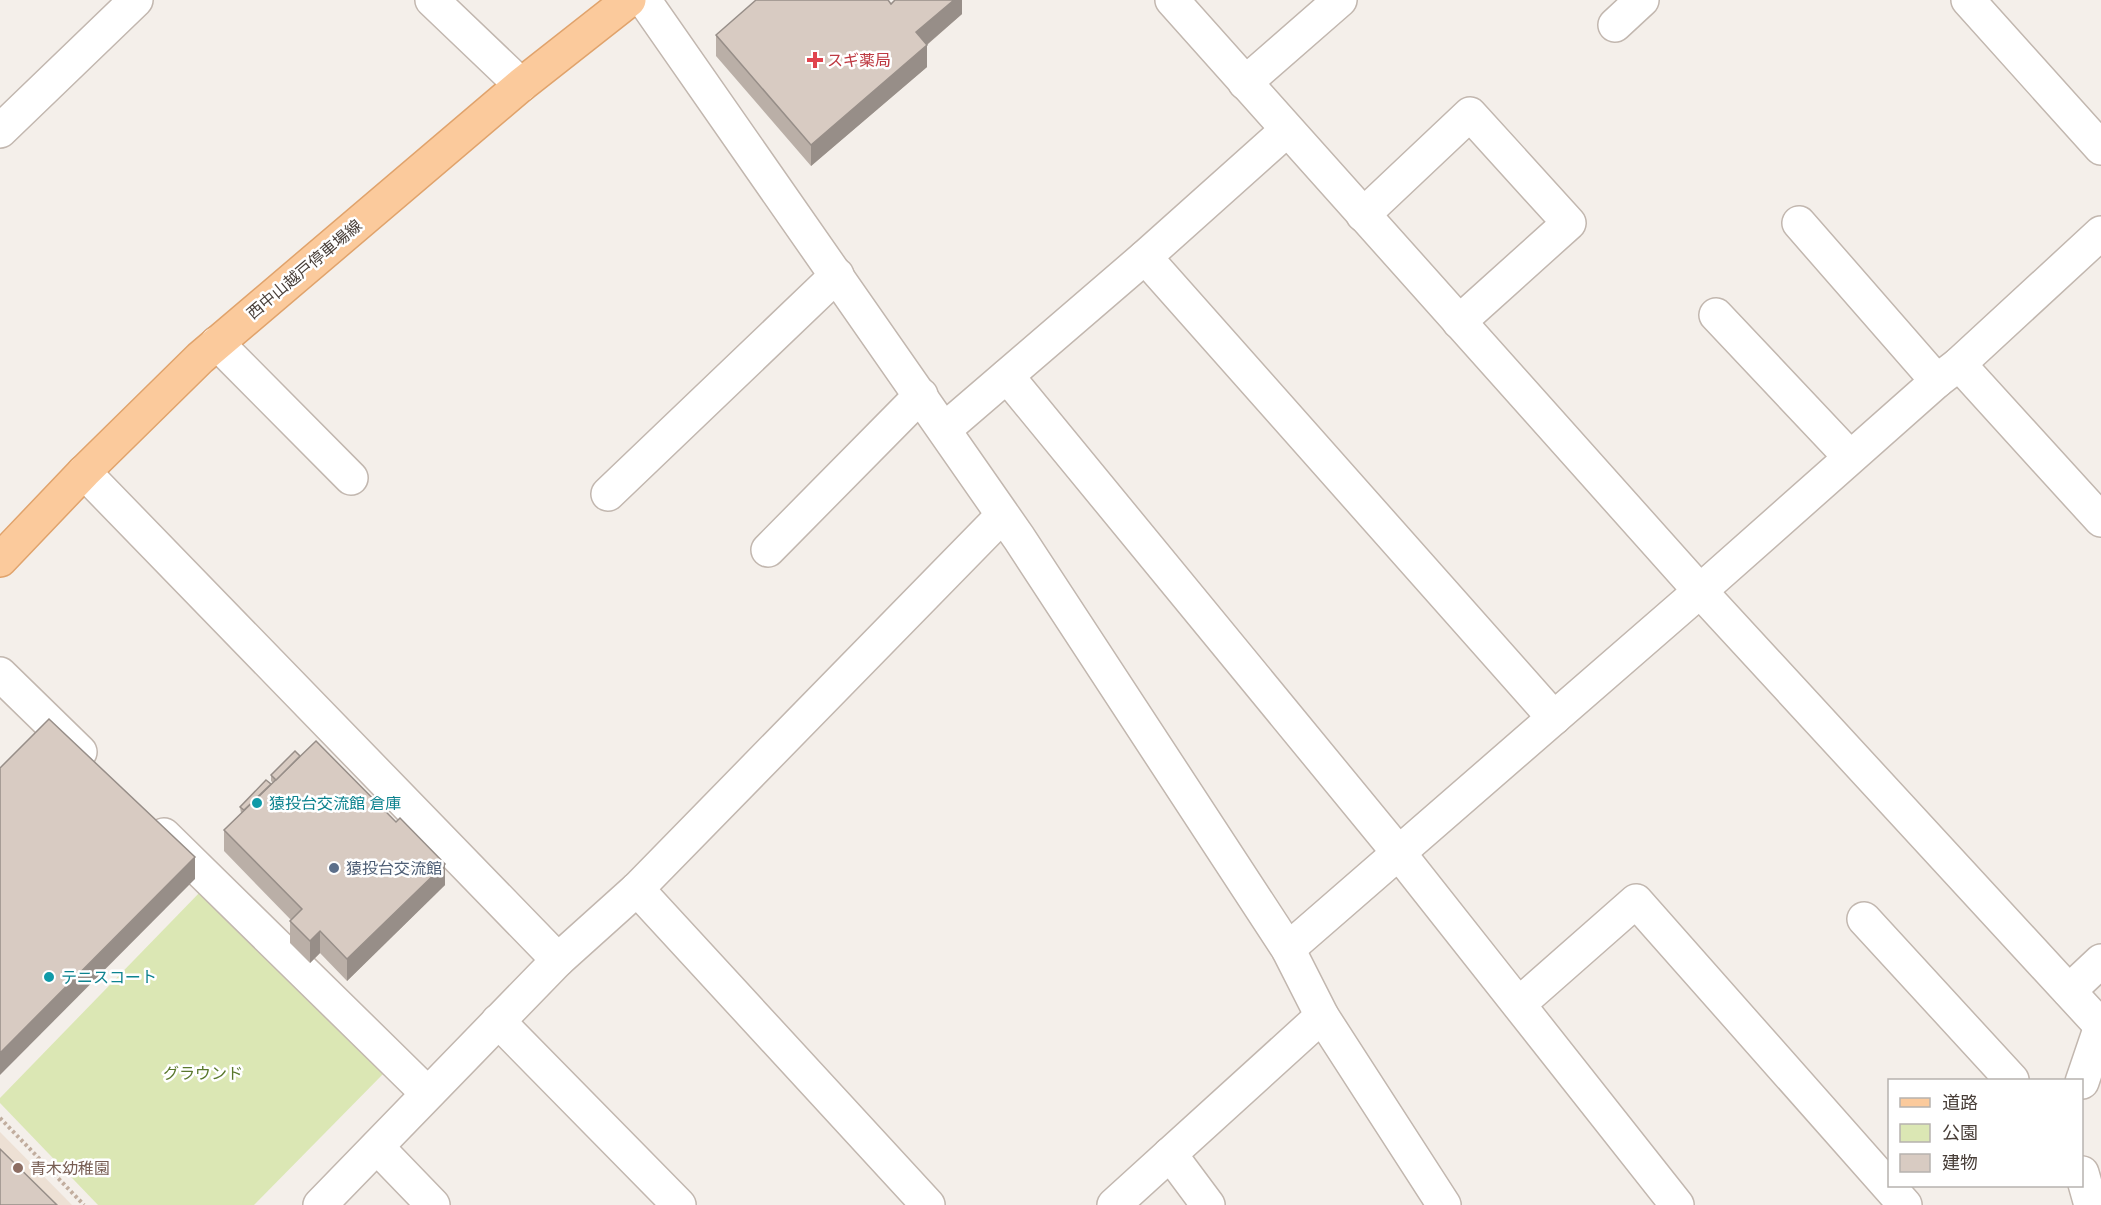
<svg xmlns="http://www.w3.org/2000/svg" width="2101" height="1205" viewBox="0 0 2101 1205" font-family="'DM Sans','Noto Sans JP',sans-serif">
	<rect width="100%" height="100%" fill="#f4efea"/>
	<!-- education -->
	<polygon fill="#ede0d4" points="0,1132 72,1205 0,1205"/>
	<!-- green -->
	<polygon fill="#dbe7b4" points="202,890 387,1070 254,1205 98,1205 0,1103 0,1098"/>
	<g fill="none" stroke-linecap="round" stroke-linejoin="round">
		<!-- minor casing -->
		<g stroke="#c2b7af" stroke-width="36">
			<g id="minor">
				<polyline points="432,0 521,85"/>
				<polyline points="644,0 1019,538 1288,949 1322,1016 1444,1205"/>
				<polyline points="1172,0 1700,591 2101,1026"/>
				<polyline points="1968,0 2101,148"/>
				<polyline points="1615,25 1642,0"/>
				<polyline points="1245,83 1340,0"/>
				<polyline points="0,131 136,0"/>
				<polyline points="1363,215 1470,114 1569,223 1459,322"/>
				<polyline points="1799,223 1937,381"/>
				<polyline points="1145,257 1554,718"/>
				<polyline points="1716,315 1850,457"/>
				<polyline points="217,343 351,478"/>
				<polyline points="1959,364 2101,520"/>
				<polyline points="1007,376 1398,852 1677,1205"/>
				<polyline points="945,429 1145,257 1287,130"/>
				<polyline points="84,472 558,960 320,1205"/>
				<polyline points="608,494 837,275"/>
				<polyline points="768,550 921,395"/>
				<polyline points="0,674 80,752"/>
				<polyline points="164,835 427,1093"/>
				<polyline points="637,889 928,1205"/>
				<polyline points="1864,919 2012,1080"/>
				<polyline points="1288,949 1700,591 1937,381 1959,364 2101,233"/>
				<polyline points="558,960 637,889 1002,516"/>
				<polyline points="2069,991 2101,961"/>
				<polyline points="1519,1004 1636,901 1905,1205"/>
				<polyline points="498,1021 679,1205"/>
				<polyline points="2082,1082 2101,1026"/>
				<polyline points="377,1147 433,1205"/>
				<polyline points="1170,1154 1208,1205"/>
				<polyline points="2082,1173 2091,1205"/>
				<polyline points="1114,1205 1322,1016"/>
			</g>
		</g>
		<!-- major casing -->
		<g stroke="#e0a36c" stroke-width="36">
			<polyline id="major" points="0,560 84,472 200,358 521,85 629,0"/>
		</g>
		<!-- path -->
		<polyline stroke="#c1ad9e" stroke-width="4" stroke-dasharray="3 3" stroke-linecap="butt" points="0,1118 84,1205"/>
		<!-- minor -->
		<use href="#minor" stroke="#fff" stroke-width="33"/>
		<!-- major -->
		<use href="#major" stroke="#fbca9c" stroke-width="33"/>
	</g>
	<!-- wall -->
	<g fill="#baafa7">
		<polygon points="962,0 962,14 927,45 927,67 811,166 716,56 716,35 891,4"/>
		<polygon points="271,775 445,885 347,981 320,953 310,963 290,943 290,921 291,920 224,851 224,830 241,813 240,807 273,783 271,781"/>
	</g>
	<!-- shaded-wall -->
	<g fill="#978e88">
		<polygon points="954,0 962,0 962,14 916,54 916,32"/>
		<polygon points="927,45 927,67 811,166 811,145"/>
		<polygon points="195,857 195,879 0,1075 0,1053"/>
		<polygon points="445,864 445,885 347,981 347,959"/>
		<polygon points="320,931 320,953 310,963 310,941"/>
	</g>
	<!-- building -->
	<g fill="#d8cbc2" stroke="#978e88" stroke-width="1.5">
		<polygon points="756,0 888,0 891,4 895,0 954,0 916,32 927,45 811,145 716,35"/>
		<polygon points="49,719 195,857 0,1053 0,768"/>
		<polygon points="316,741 396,822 400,818 445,864 347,959 320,931 310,941 290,921 302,909 224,830"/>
		<polygon points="295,751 300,756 276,780 271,775"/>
		<polygon points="266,780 271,784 244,810 240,807"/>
		<polygon points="0,1149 57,1205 0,1205"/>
	</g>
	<!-- markers -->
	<path fill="#e0444e" stroke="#fff" stroke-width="2" d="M812 51h6v6h6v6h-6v6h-6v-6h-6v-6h6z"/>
	<g fill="#0f9aa8" stroke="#fff" stroke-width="2">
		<circle cx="257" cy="803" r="6"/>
		<circle cx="49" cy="977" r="6"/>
	</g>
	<circle fill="#5c6f8a" stroke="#fff" stroke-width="2" cx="334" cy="868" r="6"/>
	<circle fill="#8d6e63" stroke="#fff" stroke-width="2" cx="18" cy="1168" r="6"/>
	<g text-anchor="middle" stroke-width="5" stroke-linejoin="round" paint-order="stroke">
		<!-- health labels -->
		<g font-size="16" fill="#be3a42" stroke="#fff" text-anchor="start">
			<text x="827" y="66">スギ薬局</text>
		</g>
		<!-- street labels -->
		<g font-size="16" fill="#483e38" stroke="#fff">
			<text transform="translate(304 269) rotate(-40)" y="6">西中山越戸停車場線</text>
		</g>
		<!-- culture labels -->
		<g font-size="16" fill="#0d838f" stroke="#fff" text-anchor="start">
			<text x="269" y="809">猿投台交流館 倉庫</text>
			<text x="61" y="983">テニスコート</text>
		</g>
		<!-- service labels -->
		<g font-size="16" fill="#4e5e75" stroke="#fff" text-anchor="start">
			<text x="346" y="874">猿投台交流館</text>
		</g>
		<!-- park labels -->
		<g font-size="16" fill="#5a782d" stroke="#fff">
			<text x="203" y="1079">グラウンド</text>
		</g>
		<!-- education labels -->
		<g font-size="16" fill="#785e54" stroke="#fff" text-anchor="start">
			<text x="30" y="1174">青木幼稚園</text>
		</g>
	</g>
	<!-- legend -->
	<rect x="1888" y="1079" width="195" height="108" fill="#ffffff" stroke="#b6b2af" stroke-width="1.5"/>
	<rect x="1900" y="1098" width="30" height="9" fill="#fbca9c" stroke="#b6b2af" stroke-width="1.5"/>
	<text x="1942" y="1109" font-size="18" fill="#483e38">道路</text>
	<rect x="1900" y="1124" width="30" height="18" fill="#dbe7b4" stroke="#b6b2af" stroke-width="1.5"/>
	<text x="1942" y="1139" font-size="18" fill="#483e38">公園</text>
	<rect x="1900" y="1154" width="30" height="18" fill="#d8cbc2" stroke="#b6b2af" stroke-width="1.5"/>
	<text x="1942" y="1169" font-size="18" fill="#483e38">建物</text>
</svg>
